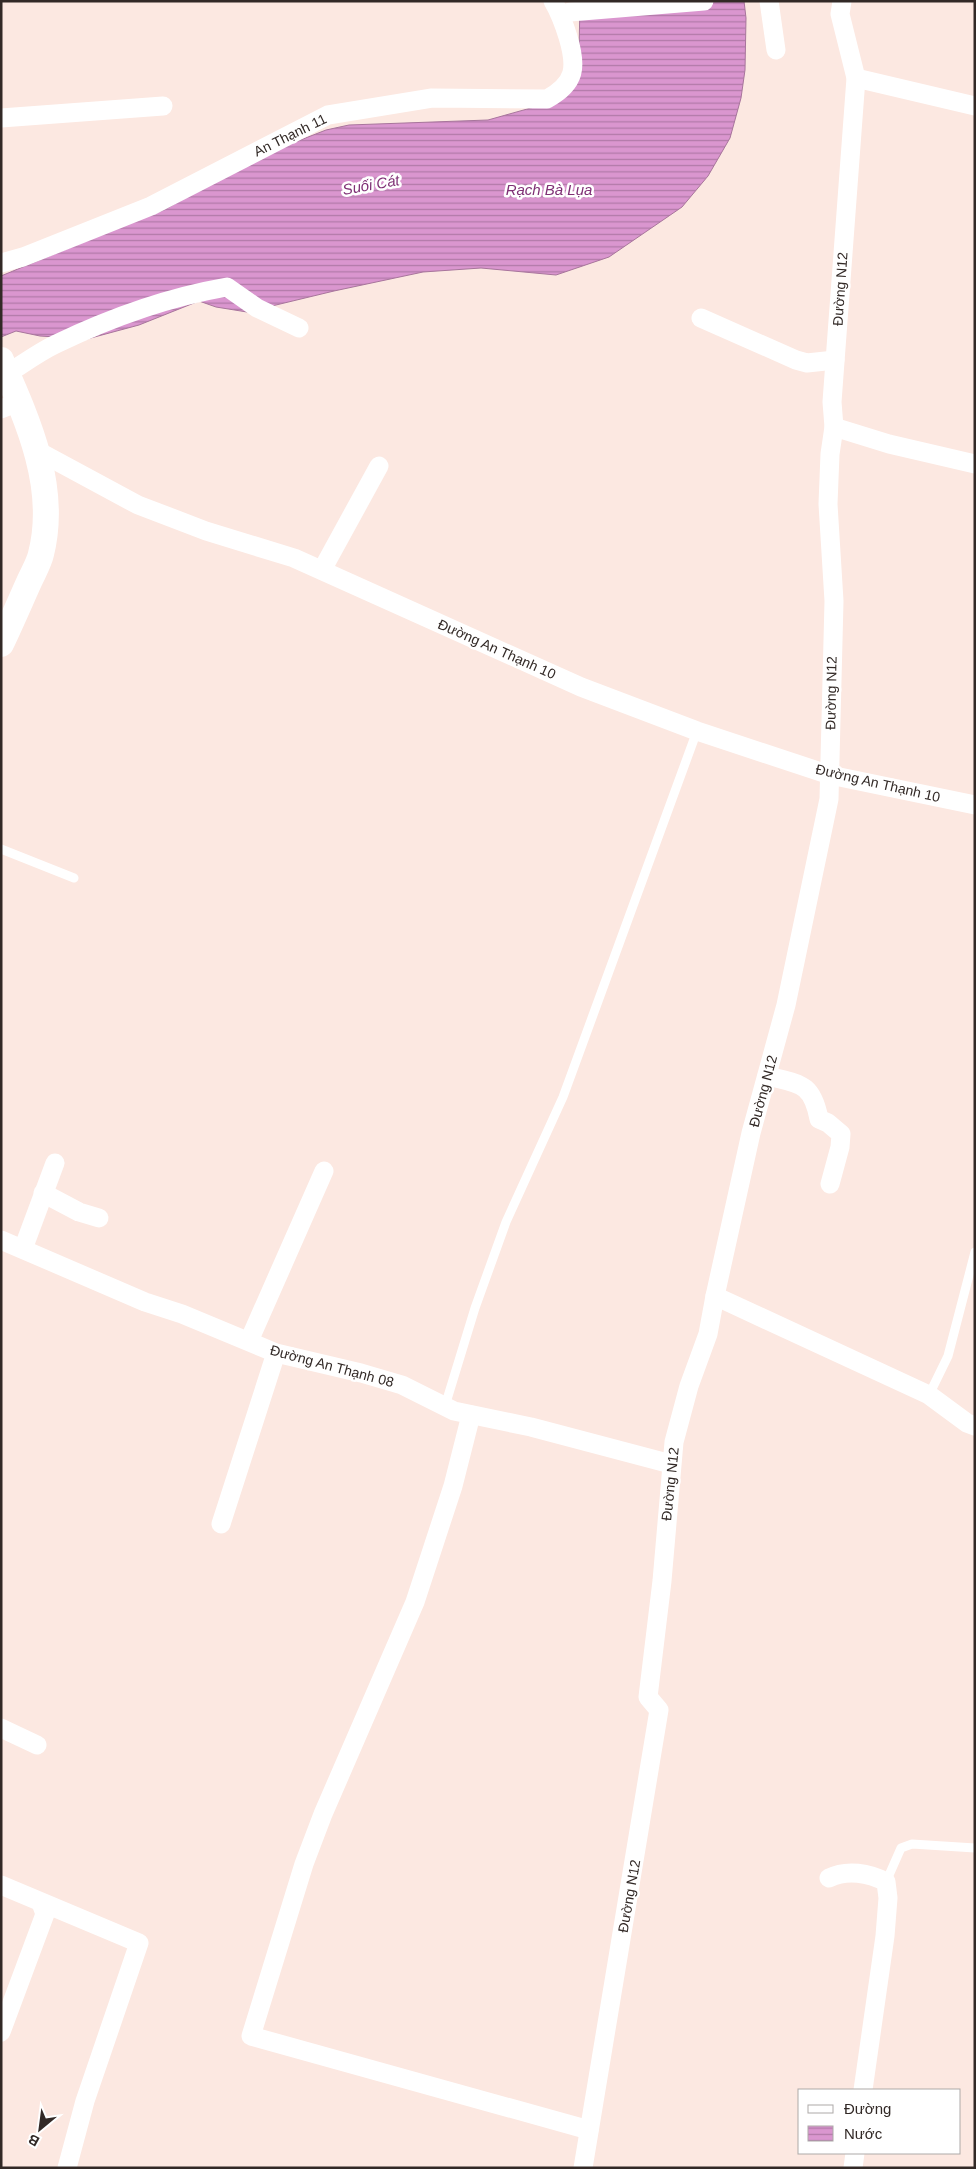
<svg xmlns="http://www.w3.org/2000/svg" width="976" height="2169" viewBox="0 0 976 2169" font-family="Arial,sans-serif">
	<defs>
		<pattern id="water-rules" width="6" height="5" patternUnits="userSpaceOnUse" patternTransform="scale(1.25)"><rect width="6" height="5" fill="#da96cf"/><path d="M0 2.5h6" fill="none" stroke="#b17aa8"/></pattern>
	</defs>
	<rect width="100%" height="100%" fill="#fce8e1"/>
	<!-- water -->
	<polygon fill="url(#water-rules)" stroke="#a8759c" points="580,1 744,1 746,18 745,70 741,98 730,138 708,176 682,207 609,257 556,275 481,268 423,272 334,291 247,312 216,307 199,301 139,325 87,339 40,336 16,331 1,337 1,276 134,221 164,210 217,180 275,150 326,130 349,125 488,120 545,104 579,53"/>
	<g fill="none" stroke-linecap="round" stroke-linejoin="round">
		<!-- service -->
		<g stroke="#fff" stroke-width="9">
			<polyline points="1,849 74,878"/>
			<polyline points="929,1395 948,1356 975,1252"/>
			<polyline points="445,1406 475,1308 506,1222 563,1097 697,731"/>
			<polyline points="886,1882 901,1848 912,1844 975,1848"/>
		</g>
		<!-- minor -->
		<g stroke="#fff" stroke-width="19">
			<polyline points="769,1 776,50"/>
			<polyline points="561,15 570,12 704,1"/>
			<polyline points="856,78 975,106"/>
			<polyline points="1,118 163,106"/>
			<path d="M1 263 23 257 151 206 328 115 432 98 547 99C576 83 577 67 568 37 564 24 560 13 553 1"/>
			<polyline points="701,318 796,360 807,363 835,360"/>
			<path d="M7 374C23 364 39 352 56 344 110 318 169 297 227 287L257 308 299 328"/>
			<polyline points="1,409 19,402"/>
			<polyline points="834,427 889,444 975,464"/>
			<polyline points="36,450 138,505 206,531 294,558 581,687 697,731 830,775 975,805"/>
			<polyline points="322,570 379,466"/>
			<path d="M767 1076C799 1084 812 1082 819 1119L828 1123 841 1134 840 1147 830 1184"/>
			<polyline points="43,1193 79,1212 99,1218"/>
			<polyline points="1,1240 145,1302 182,1314 276,1353 361,1373 402,1385 454,1411 531,1427 671,1464"/>
			<polyline points="23,1249 55,1163"/>
			<polyline points="715,1296 929,1395 967,1423 975,1426"/>
			<polyline points="249,1341 324,1171"/>
			<polyline points="471,1415 453,1486 415,1602 323,1814 304,1864 251,2036 589,2130"/>
			<polyline points="221,1524 276,1353"/>
			<polyline points="1,1728 37,1745"/>
			<path d="M829 1878C847 1869 869 1873 886 1882L888 1898 885 1936 863 2090"/>
			<polyline points="1,1885 139,1943 85,2101 67,2168"/>
			<polyline points="1,2032 45,1914 41,1903"/>
			<polyline points="583,2168 659,1710 648,1697 662,1581 674,1442 689,1386 708,1334 715,1296 751,1133 786,1005 829,799 834,601 828,504 830,454 834,427 832,402 856,78 840,14 842,1"/>
			<polyline points="853,2168 855,2153"/>
		</g>
		<!-- secondary -->
		<path stroke="#fff" stroke-width="26" d="M1 360C28 421 58 487 41 554 39 563 33 573 29 582 20 602 11 623 1 644"/>
	</g>
	<g text-anchor="middle" stroke-width="5" stroke-linejoin="round" paint-order="stroke">
		<!-- street labels -->
		<g font-size="14" fill="#322926" stroke="#fff">
			<text transform="translate(290 135) rotate(-26)" y="5">An Thạnh 11</text>
			<text transform="translate(840 289) rotate(-86)" y="5">Đường N12</text>
			<text transform="translate(497 649) rotate(24)" y="5">Đường An Thạnh 10</text>
			<text transform="translate(831 693) rotate(-89)" y="5">Đường N12</text>
			<text transform="translate(878 783) rotate(13)" y="5">Đường An Thạnh 10</text>
			<text transform="translate(763 1091) rotate(-75)" y="5">Đường N12</text>
			<text transform="translate(332 1366) rotate(15)" y="5">Đường An Thạnh 08</text>
			<text transform="translate(670 1484) rotate(-84)" y="5">Đường N12</text>
			<text transform="translate(629 1896) rotate(-80)" y="5">Đường N12</text>
		</g>
		<!-- water labels -->
		<g font-size="15" font-style="italic" fill="#7f3075" stroke="#fff">
			<text transform="translate(371 185) rotate(-10)" y="5">Suối Cát</text>
			<text x="549" y="195">Rạch Bà Lụa</text>
		</g>
	</g>
	<!-- border -->
	<rect width="976" height="2169" fill="none" stroke="#322926" stroke-width="5"/>
	<!-- legend -->
	<rect x="798" y="2089" width="162" height="65" fill="#ffffff" stroke="#ada9a8"/>
	<rect x="808" y="2105" width="25" height="8" fill="#ffffff" stroke="#ada9a8"/>
	<text x="844" y="2114" font-size="15" fill="#322926">Đường</text>
	<rect x="808" y="2126" width="25" height="15" fill="url(#water-rules)" stroke="#ada9a8"/>
	<text x="844" y="2139" font-size="15" fill="#322926">Nước</text>
	<!-- north arrow -->
	<g transform="translate(40 2129) rotate(209)" stroke="#ffffff" stroke-width="4" paint-order="stroke">
	<path d="M0-4L9 19L0 12L-9 19Z" fill="#322926"/>
	<text y="-8" font-size="14" font-weight="bold" text-anchor="middle" fill="#322926">B</text>
	</g>
</svg>
